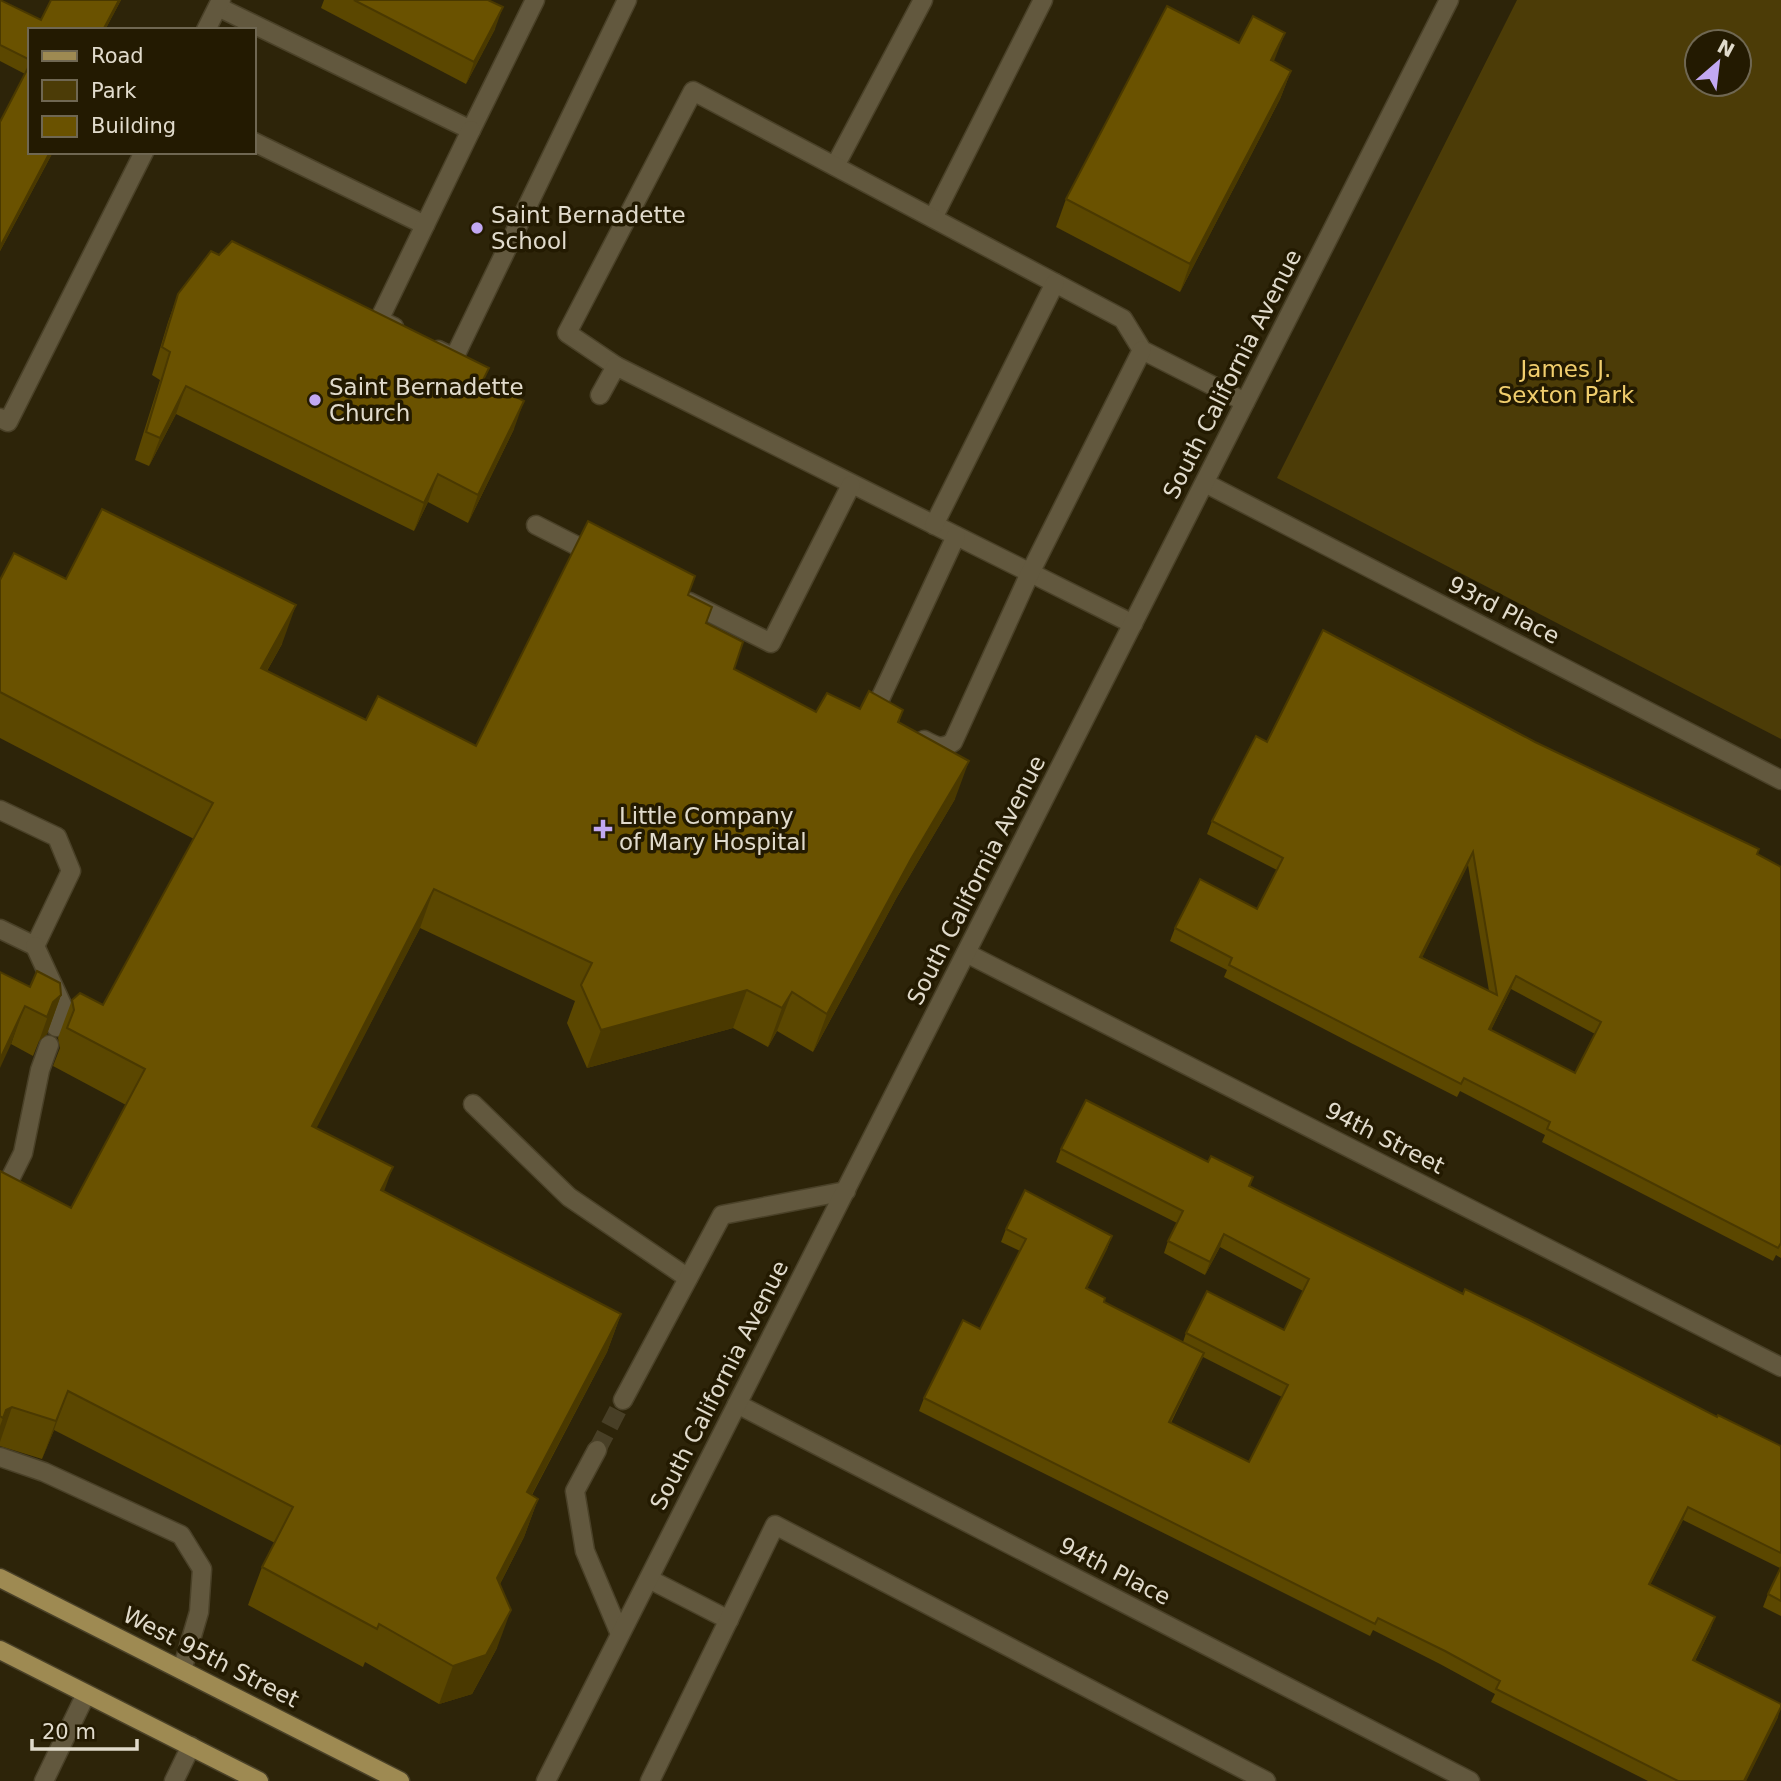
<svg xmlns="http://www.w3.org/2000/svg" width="1781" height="1781" viewBox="0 0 1781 1781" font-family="'DejaVu Sans',sans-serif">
	<rect width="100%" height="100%" fill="#2d2409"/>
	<!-- green -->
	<path fill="#4c3c07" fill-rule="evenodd" d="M1517 0H1781V739L1277 478ZM1697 42H1739V84H1697Z"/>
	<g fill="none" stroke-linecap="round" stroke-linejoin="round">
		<!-- minor-tunnel -->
		<polyline stroke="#483f26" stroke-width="18" stroke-dasharray="18 9" stroke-linecap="butt" points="597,1450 623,1400"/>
		<!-- minor casing -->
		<g stroke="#4a4128" stroke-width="21">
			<g id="minor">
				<polyline points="218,7 471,130 535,0"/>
				<polyline points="206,30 221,0"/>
				<polyline points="254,142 425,225"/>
				<polyline points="835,166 923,0"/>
				<polyline points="933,218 1043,0"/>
				<polyline points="394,327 379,320 471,130"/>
				<polyline points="438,350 454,358 627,0"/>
				<polyline points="616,366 567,333 693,91 1123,319 1142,350 1245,402"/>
				<polyline points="600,395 616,366 1133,624"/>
				<polyline points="0,418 8,422 144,152"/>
				<polyline points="1205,483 1781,780"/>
				<polyline points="536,525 595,555"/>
				<polyline points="934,525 1055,283"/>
				<polyline points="689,602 771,643 851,485"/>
				<polyline points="885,717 881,715 880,699 956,536"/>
				<path d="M924 740C935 746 942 750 953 742L1030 573 1142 350"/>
				<polyline points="0,810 57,837 71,871 35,946 0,929"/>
				<polyline points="35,946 64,1009 56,1027"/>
				<polyline points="966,953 1781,1367"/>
				<polyline points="473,1104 569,1197 688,1278"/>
				<polyline points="0,1199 23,1153 40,1070 49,1045"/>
				<polyline points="623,1400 722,1215 846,1191"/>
				<polyline points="737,1404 1470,1781"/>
				<polyline points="597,1450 575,1491 585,1551 620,1634"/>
				<polyline points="0,1457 44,1472 181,1535 202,1569 199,1612 182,1670"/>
				<polyline points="649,1579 729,1620"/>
				<polyline points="44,1781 86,1694"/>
				<polyline points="174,1781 191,1746"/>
				<polyline points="546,1781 1449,0"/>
				<polyline points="650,1781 775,1525 1266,1781"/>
			</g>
		</g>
		<!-- major casing -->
		<g stroke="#4a4128" stroke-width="21">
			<g id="major">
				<polyline points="0,1578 400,1781"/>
				<polyline points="0,1650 259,1781"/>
			</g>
		</g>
		<!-- minor -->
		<use href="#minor" stroke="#62583e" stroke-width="18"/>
		<!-- major -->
		<use href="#major" stroke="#9e8a52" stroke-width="18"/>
	</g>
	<!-- wall -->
	<g fill="#5b4700" fill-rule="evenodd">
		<polygon points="0,0 41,20 51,0 121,0 105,30 30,30 30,152 53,152 0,251 0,122 25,74 0,61"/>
		<polygon points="324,0 488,0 495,29 466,84 321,8"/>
		<polygon points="1274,62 1291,71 1280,99 1180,292 1056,227 1066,199"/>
		<polygon points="178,294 484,381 514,429 468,523 428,502 414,531 176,414 149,466 135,460 160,380 152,375 168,322"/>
		<polygon points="66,579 282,644 267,671 366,720 476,746 688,595 734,669 816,712 860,709 903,710 899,722 955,799 897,897 813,1052 777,1031 768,1047 733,1028 587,1068 567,1023 575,1001 420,928 316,1128 384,1191 621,1314 607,1352 532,1495 538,1499 524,1537 500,1584 497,1648 472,1694 439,1704 365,1662 363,1667 248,1605 262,1567 275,1543 54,1430 42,1459 0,1446 0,1171 71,1208 126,1105 53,1066 60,1048 58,1038 72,1000 103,1005 194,839 0,738 0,580"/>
		<path d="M1267 742H1535L1781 867V1258L1776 1255 1773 1261 1542 1142 1545 1135 1460 1091 1457 1097 1351 1043 1224 977 1227 970 1170 941 1175 928 1257 909 1277 870 1207 834 1212 821ZM1468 865 1489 991 1422 957ZM1511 989 1595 1034 1575 1073 1491 1030Z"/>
		<polygon points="30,987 61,995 47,1034 39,1041 33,1056 11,1044"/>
		<path d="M1061 1149 1208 1162 1253 1177 1250 1186 1334 1229 1463 1294 1717 1417 1781 1446V1616L1763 1607 1768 1594 1780 1568 1683 1520 1650 1585 1715 1617 1710 1630 1695 1661 1778 1717 1746 1781H1648L1491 1702 1495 1694 1440 1664 1373 1630 1370 1636 919 1411 924 1398 980 1329 1020 1251 1001 1242 1006 1229 1112 1236 1107 1249 1087 1289 1104 1302 1183 1342 1186 1333 1284 1330 1303 1291 1220 1247 1205 1275 1164 1253 1168 1241 1177 1223 1056 1162ZM1203 1357 1282 1397 1249 1462 1171 1423 1199 1365Z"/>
	</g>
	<!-- shaded-wall -->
	<g fill="#4a3900">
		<polygon points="119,0 121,0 105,30 103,30"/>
		<polygon points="503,7 495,29 466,84 474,62"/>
		<polygon points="1285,33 1274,61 1260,88 1271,60"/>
		<polygon points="1291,71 1280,99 1180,292 1190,264"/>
		<polygon points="50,152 53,152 0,251 0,247"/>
		<polygon points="186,386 176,414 149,466 160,438"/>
		<polygon points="524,401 514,429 468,523 478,495"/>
		<polygon points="438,474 428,502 414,531 424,503"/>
		<polygon points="296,605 282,644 247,706 261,668"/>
		<polygon points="969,761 955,799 897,897 813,1052 827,1014 911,859"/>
		<polygon points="1473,852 1468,865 1416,970 1420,957"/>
		<polygon points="434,889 420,928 298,1164 312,1126"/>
		<polygon points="1516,976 1511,989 1485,1042 1489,1029"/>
		<polygon points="747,990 733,1028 587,1068 601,1030"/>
		<polygon points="792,992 777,1031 768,1047 782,1008"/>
		<polygon points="61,995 47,1034 39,1041 53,1002"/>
		<polygon points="25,1006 11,1044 0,1068 0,1059"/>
		<polygon points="393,1167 379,1205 381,1190"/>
		<polygon points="1224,1234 1220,1247 1205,1275 1210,1262"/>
		<polygon points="1112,1236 1107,1249 1081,1301 1086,1288"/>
		<polygon points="621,1314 607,1352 513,1530 527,1492"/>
		<polygon points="1204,1353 1199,1365 1164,1435 1169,1422"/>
		<polygon points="68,1391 54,1430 42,1459 56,1421"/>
		<polygon points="12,1407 0,1442 0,1426 6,1410"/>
		<polygon points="538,1499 524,1537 483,1617 497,1578"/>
		<polygon points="1688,1507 1683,1520 1644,1597 1649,1584"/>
		<polygon points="511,1610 497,1648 472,1694 439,1704 453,1666"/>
		<polygon points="1715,1617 1710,1630 1689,1673 1693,1660"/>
		<polygon points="1781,1707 1778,1717 1746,1781 1744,1781"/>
	</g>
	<!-- building -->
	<g fill="#6a5200" stroke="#4a3900" stroke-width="2" fill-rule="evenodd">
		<polygon points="0,0 41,20 51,0 119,0 103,30 30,30 30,60 0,45"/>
		<polygon points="354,0 488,0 503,7 474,62"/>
		<polygon points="1167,6 1239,43 1253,16 1285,33 1271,60 1291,71 1190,264 1066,199"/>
		<polygon points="30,64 30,152 50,152 0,247 0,122"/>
		<polygon points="232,241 489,368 483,380 524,401 478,495 438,474 424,503 186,386 160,438 146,432 170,352 162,347 178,294 211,251 219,255"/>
		<polygon points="102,509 296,605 261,668 366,720 378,696 476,746 588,521 695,576 688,595 712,607 706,623 743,642 734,669 816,712 827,693 860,709 869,691 903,710 898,722 969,761 911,859 827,1014 792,992 782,1008 747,990 601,1030 581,985 592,963 434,889 312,1126 393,1167 381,1190 621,1314 527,1492 538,1499 497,1578 511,1610 486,1655 453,1666 379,1624 377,1629 262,1567 293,1507 68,1391 56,1421 12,1407 6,1410 3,1418 0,1416 0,1171 71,1208 145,1069 67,1028 74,1010 72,1000 80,993 103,1005 213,803 0,692 0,580 14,553 66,579"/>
		<path d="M1323 630 1535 742 1759 849 1757 854 1781 867V1243L1778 1248 1547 1129 1550 1122 1464 1078 1461 1084 1229 965 1232 958 1175 928 1200 879 1257 909 1283 858 1212 821 1256 736 1267 742ZM1473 852 1497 995 1420 957ZM1516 976 1601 1022 1575 1073 1489 1029Z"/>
		<polygon points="37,971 60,983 61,995 53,1002 47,1017 25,1006 0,1059 0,972 30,987"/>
		<polygon points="1086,1100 1208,1162 1211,1156 1253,1177 1249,1186 1463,1294 1465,1289 1529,1320 1717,1417 1718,1415 1781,1446 1781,1553 1688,1507 1649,1584 1715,1617 1693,1660 1781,1704 1781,1707 1744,1781 1678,1781 1496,1689 1500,1681 1445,1651 1378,1618 1375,1624 924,1398 963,1320 980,1329 1026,1239 1006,1229 1025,1190 1112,1236 1086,1288 1105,1298 1104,1302 1204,1353 1169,1422 1249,1462 1288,1385 1186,1333 1207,1291 1284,1330 1309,1279 1224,1234 1210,1262 1168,1241 1183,1211 1061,1149"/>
		<polygon points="1781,1567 1781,1601 1768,1594"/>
	</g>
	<!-- markers -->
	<g fill="#c2a8f2" stroke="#231a01" stroke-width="2.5">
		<circle cx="477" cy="228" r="7"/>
		<circle cx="315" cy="400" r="7"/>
		<path d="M599.5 818.5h7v7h7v7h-7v7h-7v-7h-7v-7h7z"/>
	</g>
	<g text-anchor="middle" stroke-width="7" stroke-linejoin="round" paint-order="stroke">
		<!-- poi labels -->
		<g font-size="23" fill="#e1dbcc" stroke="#231a01" text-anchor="start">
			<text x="491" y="223">Saint Bernadette<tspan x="491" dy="26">School</tspan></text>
			<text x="329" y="395">Saint Bernadette<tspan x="329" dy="26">Church</tspan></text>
			<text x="619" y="824">Little Company<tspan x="619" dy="26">of Mary Hospital</tspan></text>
		</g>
		<!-- park labels -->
		<g font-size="23" fill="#f1ce6d" stroke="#231a01">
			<text x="1566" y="377">James J.<tspan x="1566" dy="26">Sexton Park</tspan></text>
		</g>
		<!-- street labels -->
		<g font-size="23" fill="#e1dbcc" stroke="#231a01">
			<text transform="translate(1232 374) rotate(-63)" y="8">South California Avenue</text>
			<text transform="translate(1504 610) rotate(27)" y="8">93rd Place</text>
			<text transform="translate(976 880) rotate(-63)" y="8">South California Avenue</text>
			<text transform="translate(1385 1138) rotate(27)" y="8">94th Street</text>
			<text transform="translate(719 1385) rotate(-63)" y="8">South California Avenue</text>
			<text transform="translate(1115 1571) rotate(27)" y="8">94th Place</text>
			<text transform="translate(211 1657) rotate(27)" y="8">West 95th Street</text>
		</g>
	</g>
	<!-- legend -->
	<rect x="28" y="28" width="228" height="126" fill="#231a01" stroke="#6f6752" stroke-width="2"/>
	<rect x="42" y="51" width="35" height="10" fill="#9e8a52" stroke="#6f6752" stroke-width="2"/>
	<text x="91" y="63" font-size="21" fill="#e1dbcc">Road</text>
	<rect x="42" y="80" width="35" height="21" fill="#4c3c07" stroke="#6f6752" stroke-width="2"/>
	<text x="91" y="98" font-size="21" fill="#e1dbcc">Park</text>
	<rect x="42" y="116" width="35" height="21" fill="#6a5200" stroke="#6f6752" stroke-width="2"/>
	<text x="91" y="133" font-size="21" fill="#e1dbcc">Building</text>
	<!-- north arrow -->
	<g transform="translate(1718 63) rotate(28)"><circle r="33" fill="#231a01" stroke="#6f6752" stroke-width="2"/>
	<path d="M0-5L12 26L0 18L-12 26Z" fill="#c2a8f2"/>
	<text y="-10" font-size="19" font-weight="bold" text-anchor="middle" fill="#e1dbcc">N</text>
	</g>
	<!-- scale -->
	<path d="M32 1739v10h105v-10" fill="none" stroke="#e1dbcc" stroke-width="3.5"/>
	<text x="42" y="1739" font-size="21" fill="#e1dbcc" stroke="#231a01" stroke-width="5" paint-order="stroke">20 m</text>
</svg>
